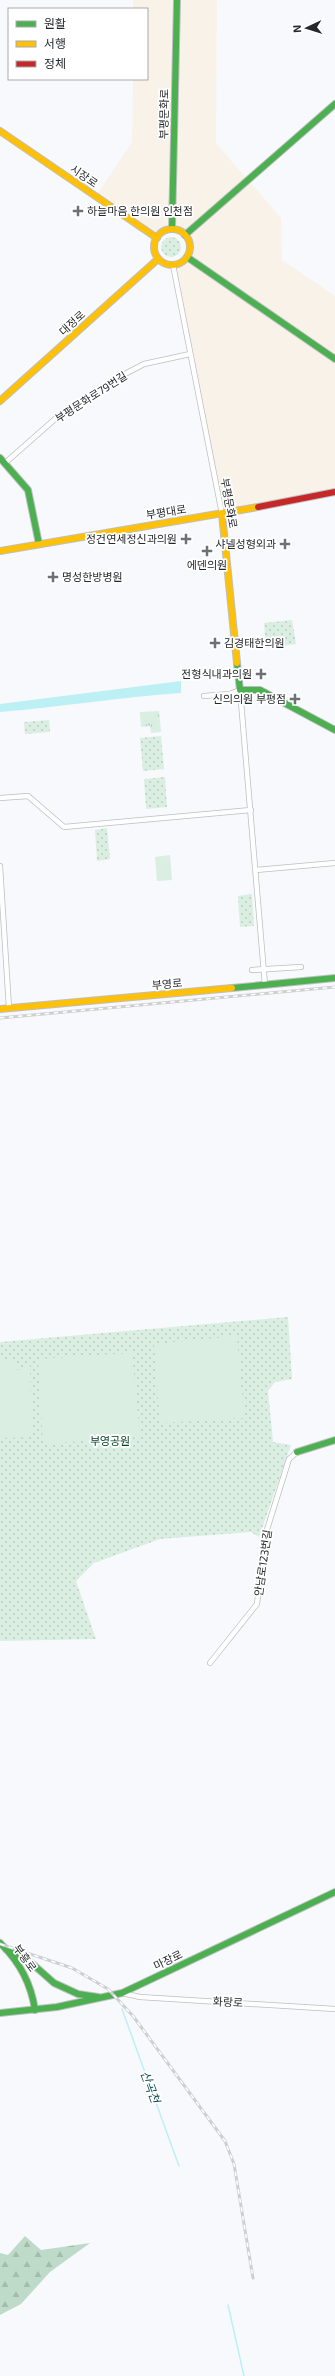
<svg xmlns="http://www.w3.org/2000/svg" width="335" height="2376" viewBox="0 0 335 2376" font-family="'Exo 2','Noto Sans KR',sans-serif">
	<defs>
		<pattern id="grass-tufts" width="24" height="20" patternUnits="userSpaceOnUse"><rect width="24" height="20" fill="#daeee2"/><path d="M3 7l-1-3M5 7V3M7 7l1-3M15 17l-1-3M17 17v-4M19 17l1-3" fill="none" stroke="#bbccc2"/></pattern>
		<pattern id="forest-firs" width="22" height="20" patternUnits="userSpaceOnUse"><rect width="22" height="20" fill="#bedbc9"/><path d="M5 1l3.5 6h-7zM16 11l3.5 6h-7z" fill="#a3bcad"/></pattern>
		<pattern id="park-dots" width="8" height="8" patternUnits="userSpaceOnUse"><rect width="8" height="8" fill="#daeee2"/><path d="M2 2h.1M6 6h.1" fill="none" stroke="#bbccc2" stroke-width="1.8" stroke-linecap="round"/></pattern>
	</defs>
	<rect width="100%" height="100%" fill="#f7f9fc"/>
	<!-- commercial -->
	<polygon fill="#f9f2e9" points="133,0 217,0 216,143 281,218 282,260 335,296 335,492 222,514 173,265 180,264 187,257 189,243 185,235 172,229 165,231 157,238 96,196 132,142 133,79 147,79 147,9 133,9"/>
	<!-- grass -->
	<polygon fill="url(#grass-tufts)" points="159,711 161,732 151,733 150,726 141,727 140,712"/>
	<!-- forest -->
	<polygon fill="url(#forest-firs)" points="25,2236 41,2250 90,2243 50,2272 21,2304 0,2315 0,2253 8,2255"/>
	<!-- park -->
	<g fill="url(#park-dots)">
		<circle cx="171" cy="247" r="10"/>
		<polygon points="292,620 296,644 266,648 264,623"/>
		<polygon points="49,720 50,732 25,734 24,722"/>
		<polygon points="161,736 164,769 143,771 140,738"/>
		<polygon points="165,777 167,807 146,809 144,779"/>
		<polygon points="107,828 110,859 97,861 95,830"/>
		<polygon points="252,894 254,926 240,927 238,896"/>
		<polygon points="288,1317 292,1379 275,1382 268,1391 273,1442 291,1445 259,1537 251,1532 160,1539 94,1563 76,1581 96,1639 0,1641 0,1342"/>
	</g>
	<!-- garden -->
	<g fill="#daeee2">
		<polygon points="170,855 172,880 157,881 155,857"/>
		<polygon points="237,1336 244,1418 160,1423 154,1344"/>
		<polygon points="132,1353 140,1437 43,1444 38,1359"/>
		<polygon points="0,1359 11,1359 17,1370 30,1365 32,1437 0,1438"/>
	</g>
	<!-- water -->
	<path fill="#bdf0f5" d="M181 681V693C121 697 61 707 0 712V704Z"/>
	<g fill="none" stroke-linecap="round" stroke-linejoin="round">
		<!-- stream -->
		<g stroke="#bdf0f5" stroke-width="1.5">
			<polyline points="122,2009 179,2166"/>
			<polyline points="228,2305 244,2376"/>
		</g>
		<!-- street casing -->
		<g stroke="#bdbfc2" stroke-width="6">
			<g id="street">
				<polyline points="173,265 222,514"/>
				<polyline points="5,463 63,412 123,375 144,364 190,354"/>
				<polyline points="204,696 229,694 240,690 265,985"/>
				<polyline points="0,798 28,796 64,827 251,810"/>
				<polyline points="0,866 9,1008"/>
				<polyline points="256,870 335,863"/>
				<polyline points="252,970 301,967"/>
				<polyline points="210,1663 257,1604 265,1536 289,1459 297,1452"/>
				<polyline points="122,1993 140,1997 335,2009"/>
			</g>
		</g>
		<!-- fast casing -->
		<g stroke="#bdbfc2" stroke-width="8">
			<g id="fast">
				<polyline points="172,229 177,0"/>
				<polyline points="185,235 335,104"/>
				<polyline points="187,257 335,359"/>
				<polyline points="0,458 28,490 39,544"/>
				<polyline points="237,663 240,690 260,690 335,730"/>
				<polyline points="232,988 335,978"/>
				<polyline points="297,1452 335,1440"/>
				<path d="M0 1943C20 1962 31 1983 35 2010"/>
				<polyline points="7,1950 27,1959 54,1983 78,1994 98,1997"/>
				<polyline points="0,2013 57,2007 122,1993 335,1892"/>
			</g>
		</g>
		<!-- slow casing -->
		<g stroke="#bdbfc2" stroke-width="8">
			<g id="slow">
				<polyline points="0,131 157,238"/>
				<circle cx="172" cy="247" r="18"/>
				<polyline points="0,401 158,259"/>
				<polyline points="222,514 237,663"/>
				<polyline points="0,551 258,507"/>
				<polyline points="0,1009 232,988"/>
			</g>
		</g>
		<!-- jam casing -->
		<g stroke="#bdbfc2" stroke-width="8">
			<polyline id="jam" points="258,507 335,492"/>
		</g>
		<!-- street -->
		<use href="#street" stroke="#fefeff" stroke-width="4.5"/>
		<!-- fast -->
		<use href="#fast" stroke="#4caf50" stroke-width="6"/>
		<!-- slow -->
		<use href="#slow" stroke="#ffc107" stroke-width="6"/>
		<!-- jam -->
		<use href="#jam" stroke="#c62828" stroke-width="6"/>
		<!-- rail casing -->
		<g stroke="#cfcfd1" stroke-width="3">
			<g id="rail">
				<polyline points="0,1018 335,987"/>
				<polyline points="0,1944 72,1968 108,1989 133,2016 225,2141 234,2164 253,2278"/>
			</g>
		</g>
		<!-- rail -->
		<use href="#rail" stroke="#fff" stroke-width="1.5" stroke-dasharray="4.5" stroke-linecap="butt"/>
	</g>
	<!-- markers -->
	<g fill="#6e7174" stroke="#fff" stroke-width="1.5">
		<path d="M76 205h4v4h4v4h-4v4h-4v-4h-4v-4h4z"/>
		<path d="M184 533h4v4h4v4h-4v4h-4v-4h-4v-4h4z"/>
		<path d="M283 538h4v4h4v4h-4v4h-4v-4h-4v-4h4z"/>
		<path d="M205 545h4v4h4v4h-4v4h-4v-4h-4v-4h4z"/>
		<path d="M51 571h4v4h4v4h-4v4h-4v-4h-4v-4h4z"/>
		<path d="M213 637h4v4h4v4h-4v4h-4v-4h-4v-4h4z"/>
		<path d="M259 668h4v4h4v4h-4v4h-4v-4h-4v-4h4z"/>
		<path d="M293 693h4v4h4v4h-4v4h-4v-4h-4v-4h4z"/>
	</g>
	<g text-anchor="middle" stroke-width="3.5" stroke-linejoin="round" paint-order="stroke">
		<!-- street labels -->
		<g font-size="11" fill="#25282b" stroke="#fff">
			<text transform="translate(164 114) rotate(-89)" y="4">부평문화로</text>
			<text transform="translate(84 176) rotate(34)" y="4">시장로</text>
			<text transform="translate(72 323) rotate(-42)" y="4">대정로</text>
			<text transform="translate(91 397) rotate(-33)" y="4">부평문화로79번길</text>
			<text transform="translate(229 503) rotate(80)" y="4">부평문화로</text>
			<text transform="translate(166 512) rotate(-9)" y="4">부평대로</text>
			<text transform="translate(167 984) rotate(-5)" y="4">부영로</text>
			<text transform="translate(263 1563) rotate(-82)" y="4">안남로123번길</text>
			<text transform="translate(25 1958) rotate(54)" y="4">부흥로</text>
			<text transform="translate(168 1960) rotate(-26)" y="4">마장로</text>
			<text transform="translate(228 2002) rotate(3)" y="4">화랑로</text>
		</g>
		<!-- poi labels -->
		<g font-size="11" fill="#25282b" stroke="#fff" text-anchor="end">
			<text x="87" y="215" text-anchor="start">하늘마음 한의원 인천점</text>
			<text x="177" y="543">정건연세정신과의원</text>
			<text x="276" y="548">샤넬성형외과</text>
			<text x="207" y="569" text-anchor="middle">에덴의원</text>
			<text x="62" y="581" text-anchor="start">명성한방병원</text>
			<text x="224" y="647" text-anchor="start">김경태한의원</text>
			<text x="252" y="678">전형식내과의원</text>
			<text x="286" y="703">신의의원 부평점</text>
		</g>
		<!-- park labels -->
		<g font-size="11" fill="#024223" stroke="#fff">
			<text x="110" y="1445">부영공원</text>
		</g>
		<!-- water labels -->
		<g font-size="12" font-style="italic" fill="#115055" stroke="#fff">
			<text transform="translate(150 2087) rotate(70)" y="4">산곡천</text>
		</g>
	</g>
	<!-- legend -->
	<rect x="8" y="8" width="140" height="72" fill="#ffffff" stroke="#a8a9aa"/>
	<rect x="16" y="21" width="20" height="6" fill="#4caf50" stroke="#a8a9aa"/>
	<text x="44" y="28" font-size="12" fill="#25282b">원활</text>
	<rect x="16" y="41" width="20" height="6" fill="#ffc107" stroke="#a8a9aa"/>
	<text x="44" y="48" font-size="12" fill="#25282b">서행</text>
	<rect x="16" y="61" width="20" height="6" fill="#c62828" stroke="#a8a9aa"/>
	<text x="44" y="68" font-size="12" fill="#25282b">정체</text>
	<!-- north arrow -->
	<g transform="translate(307 28) rotate(266)" stroke="#ffffff" stroke-width="3" paint-order="stroke">
	<path d="M0-3L7 15L0 10L-7 15Z" fill="#25282b"/>
	<text y="-6" font-size="11" font-weight="bold" text-anchor="middle" fill="#25282b">N</text>
	</g>
</svg>
